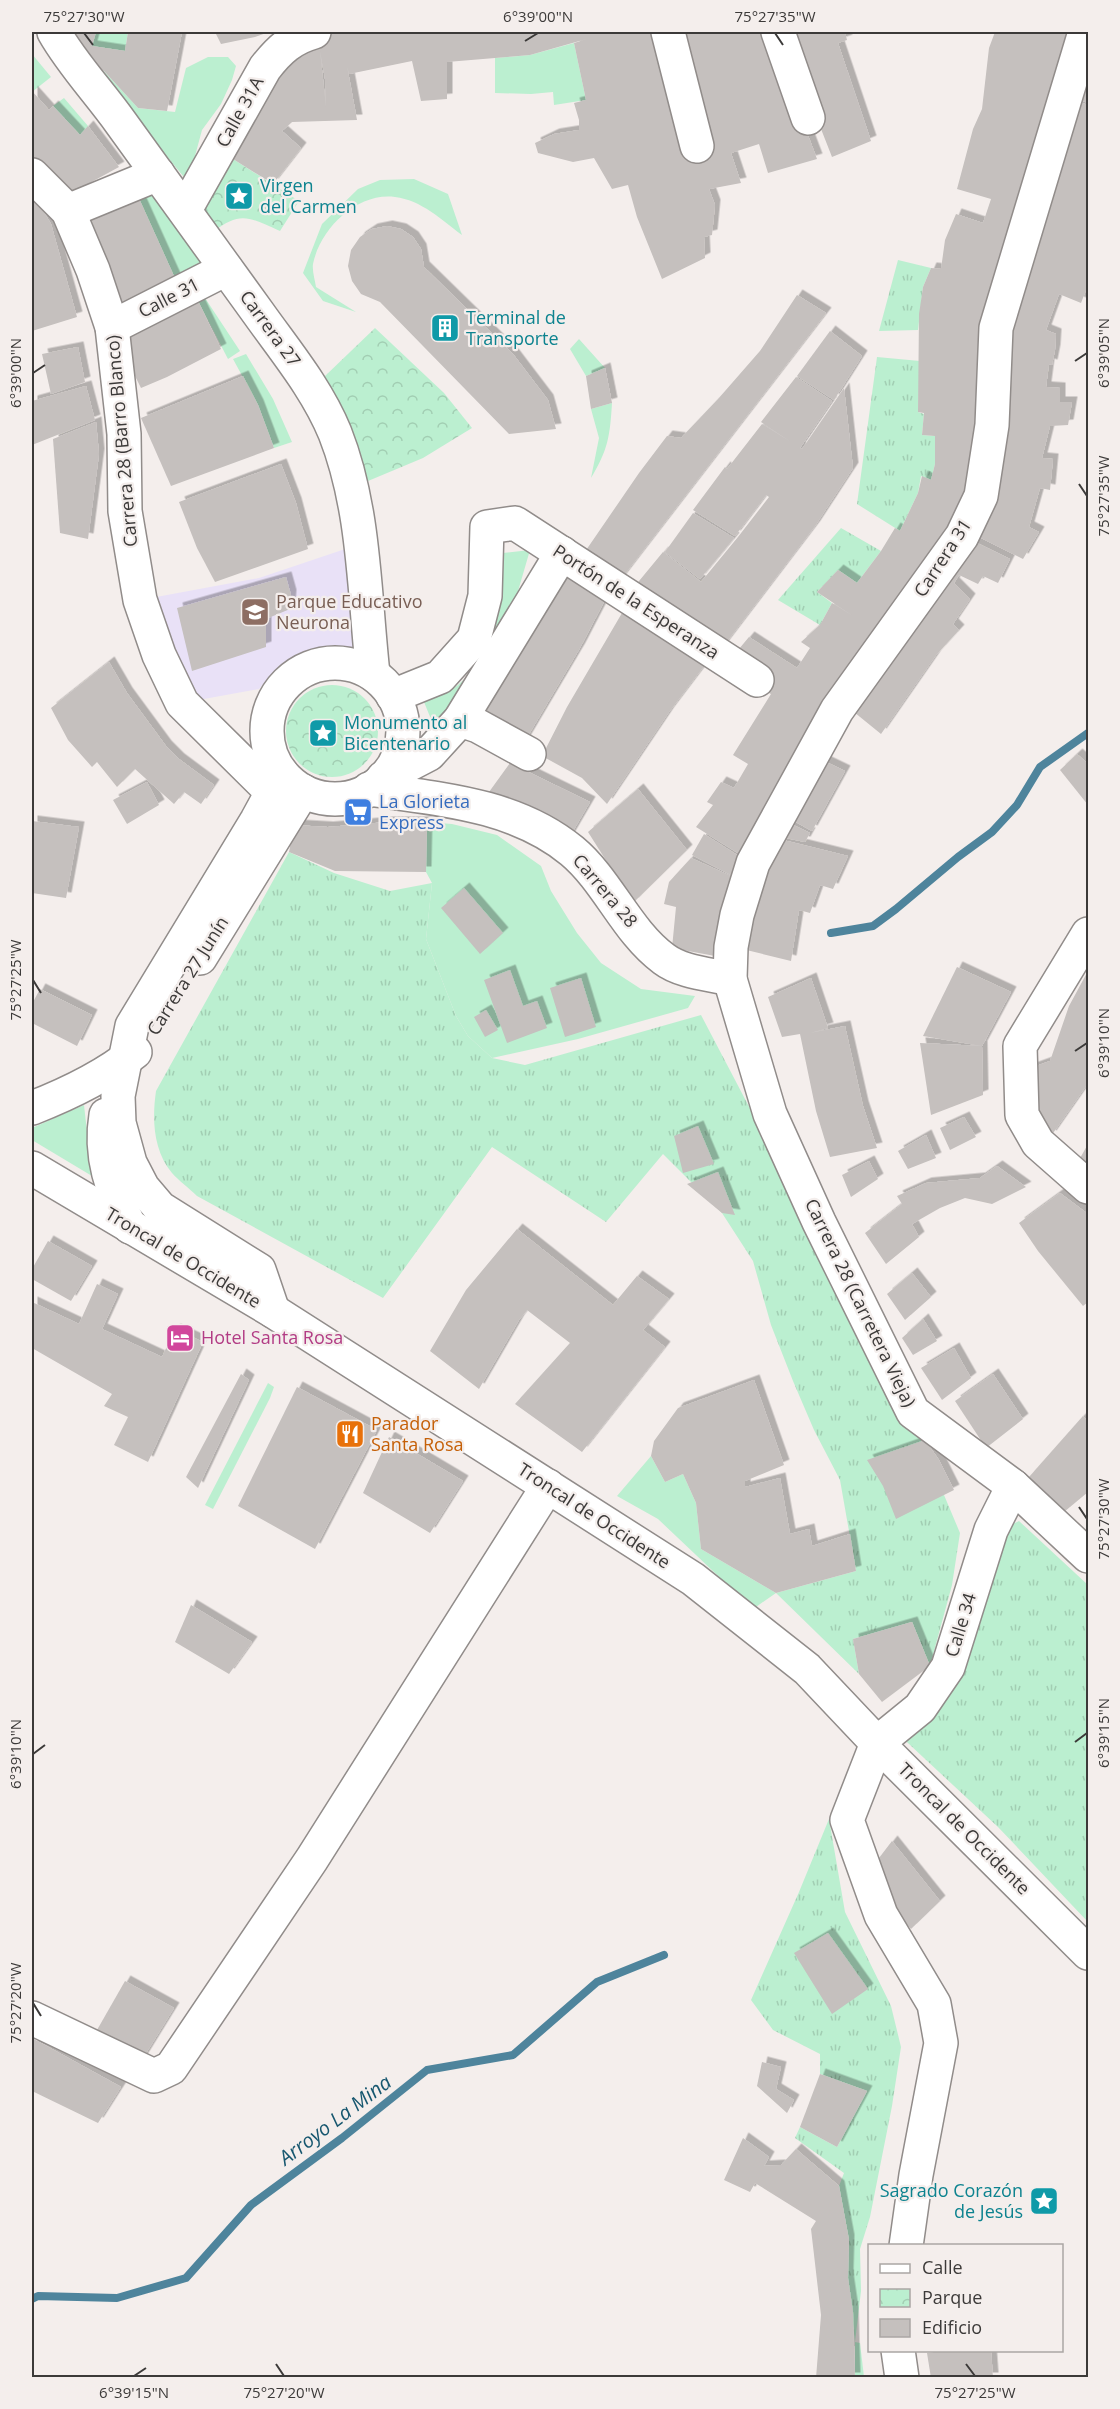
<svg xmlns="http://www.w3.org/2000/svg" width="1120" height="2409" viewBox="0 0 1120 2409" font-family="'Open Sans',sans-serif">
	<defs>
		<pattern id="grass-tufts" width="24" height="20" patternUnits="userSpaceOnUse" patternTransform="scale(1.5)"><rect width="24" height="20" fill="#bbefd0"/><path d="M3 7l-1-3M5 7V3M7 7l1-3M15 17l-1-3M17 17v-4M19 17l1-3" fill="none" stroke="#a2ceb3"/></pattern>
		<pattern id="park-crowns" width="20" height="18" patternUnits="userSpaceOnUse" patternTransform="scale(1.5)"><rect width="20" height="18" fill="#bbefd0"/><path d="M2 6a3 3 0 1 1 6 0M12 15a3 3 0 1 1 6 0" fill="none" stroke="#a2ceb3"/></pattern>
		<filter id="shadow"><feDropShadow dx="5.5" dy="-5.5" stdDeviation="0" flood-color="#0004"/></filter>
	</defs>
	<rect width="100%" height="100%" fill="#f4eeec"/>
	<!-- education -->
	<polygon fill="#e9e1f7" points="360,544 363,662 346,654 328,650 312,651 297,655 280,665 259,689 182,703 140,600 259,578"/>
	<!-- grass -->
	<g fill="url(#grass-tufts)">
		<polygon points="898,260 931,268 923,287 918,330 879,331"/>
		<polygon points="877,357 920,361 918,412 924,414 922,435 935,436 935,464 931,480 921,476 918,493 900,531 857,504"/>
		<polygon points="841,528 881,551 857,583 838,570 817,592 832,603 820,625 778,600"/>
		<path d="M289 852 334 873 390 891 432 883 426 939 456 1016 468 1036 492 1058 525 1065 701 1015 910 1414 960 1533 952 1585 930 1666 912 1622 853 1639 859 1674 776 1593 856 1571 840 1480 814 1430 793 1381 771 1325 753 1261 722 1213 663 1154 606 1222 492 1147 383 1298 197 1196C189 1188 179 1181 172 1173 153 1150 152 1119 156 1091Z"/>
		<polygon points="1019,1521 1088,1585 1088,1922 998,1827 894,1730 921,1709 997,1532"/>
		<polygon points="829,1819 845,1912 891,2006 901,2047 892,2106 870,2217 860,2249 861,2291 855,2342 848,2278 849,2240 839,2186 844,2173 795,2138 800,2127 837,2147 867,2091 820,2074 820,2054 773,2030 751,2000 799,1892"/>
	</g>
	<!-- park -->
	<g fill="url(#park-crowns)">
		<path d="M233 159 299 201 280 231C250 218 241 210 213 232L198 215Z"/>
		<polygon points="375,328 444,393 472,428 423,458 368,481 324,377"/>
		<circle cx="332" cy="731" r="46"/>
	</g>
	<!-- garden -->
	<g fill="#bbefd0">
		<polygon points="96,32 128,32 125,51 92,46"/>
		<polygon points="574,43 586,100 554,105 553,92 531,94 495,93 495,58 530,55"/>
		<polygon points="32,54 51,77 32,92"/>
		<polygon points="208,57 228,57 236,66 232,80 221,104 202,130 188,182 94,68 104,71 138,108 175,112 186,68"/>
		<polygon points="64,98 88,126 80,135 53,106"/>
		<path d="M414 179 448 194 462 235C442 220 421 200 395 197 357 192 320 229 313 264 312 271 315 280 316 287L356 312 323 301 303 273 322 224 358 189 380 180Z"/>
		<polygon points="136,192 154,193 208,267 178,285"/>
		<polygon points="205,298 240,351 228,359 198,301"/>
		<polygon points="579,339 605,368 586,376 570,349"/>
		<polygon points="246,354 273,399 292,442 274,448 258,405 233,359"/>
		<path d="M612 403C610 436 608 450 591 478L599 438 591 409Z"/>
		<path d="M530 550 516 598 498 635 435 729 424 702C435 697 448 693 458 685 496 655 490 598 493 554Z"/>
		<polygon points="427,822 452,824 497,835 541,866 551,891 577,933 601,963 641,989 695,996 688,1008 578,1039 492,1058 468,1036 456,1016 426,939 432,883 426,872"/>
		<polygon points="84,1105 92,1176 32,1140 32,1128"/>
		<polygon points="268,1383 274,1387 270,1398 213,1509 205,1505"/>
		<polygon points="651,1456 665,1482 683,1474 696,1503 701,1549 776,1593 753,1609 658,1519 617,1496"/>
		<polygon points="855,2342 860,2343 864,2377 855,2378"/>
	</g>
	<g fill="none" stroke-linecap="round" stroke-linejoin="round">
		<!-- stream -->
		<g stroke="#4e849c" stroke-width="8">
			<polyline points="831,933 873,926 896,909 958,857 992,832 1017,805 1040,767 1088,733"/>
			<polyline points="32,2299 38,2296 117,2298 186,2278 251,2205 342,2138 427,2070 513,2055 597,1982 664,1955"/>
		</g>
	</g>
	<!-- building -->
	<g fill="#c5c0be" fill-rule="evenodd" filter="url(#shadow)">
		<polygon points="64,32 96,32 92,46 125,51 128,32 182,32 167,111 138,108 104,71 93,68"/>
		<polygon points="215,32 269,32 255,37 221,44"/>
		<path d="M342 32H654L656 57 673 88 680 32H769L817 159 768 173 759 144 731 153 741 183 709 189 715 205 712 235 704 237 705 258 662 279 637 217 628 185 612 189 594 158 573 162 538 153 535 143 554 134 579 130V120L574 103 586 100 574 43 590 38 530 55 447 62V99L421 101 412 61 349 74 347 66 357 120 292 122 282 131 301 148 273 184 233 159 247 111 285 58 318 37ZM320 51 325 79 326 107Z"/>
		<polygon points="783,32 845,32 847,40 838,43 871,141 832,157"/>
		<polygon points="995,32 1071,32 974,495 746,858 696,827 713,805 707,802 721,782 734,788 748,764 733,755 771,694 760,688 734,655 749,637 797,668 810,648 801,642 820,625 832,603 853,616 817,592 838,570 857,583 881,551 895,528 900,531 918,493 922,476 931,480 935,464 935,436 922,435 924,413 918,412 919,314 923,287 931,268 941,269 945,240 956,214 983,223 991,199 957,189 973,129 982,109 989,48"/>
		<polygon points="1088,54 1088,103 1071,96"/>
		<polygon points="32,91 49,110 53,106 80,135 88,126 119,167 64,197 32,162"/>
		<polygon points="1071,99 1088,105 1088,285 1081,303 1059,294 1046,330 1056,334 1055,350 1052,365 1049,364 1046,387 1060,388 1060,402 1072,402 1068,425 1050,426 1042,458 1053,459 1050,490 1040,488 1029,527 1039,532 1023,559 971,533 999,359"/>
		<polygon points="136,192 178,285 124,311 84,217"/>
		<polygon points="33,194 51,224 77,317 32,331"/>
		<polygon points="387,226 401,229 413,237 421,249 424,267 513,354 548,400 556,429 509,434 380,302 361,294 352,281 348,266 351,250 360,237 372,229"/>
		<polygon points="797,295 826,313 618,583 580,559 639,473 667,436 681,438 719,398 760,351"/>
		<polygon points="198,301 221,349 167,377 141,388 117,340"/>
		<polygon points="830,331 862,356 834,400 797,376"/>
		<polygon points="78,347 85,382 51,394 42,354"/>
		<polygon points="605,368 612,403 591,409 586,376"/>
		<polygon points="243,376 258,405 274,448 171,486 141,418"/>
		<polygon points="796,377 832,401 800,448 802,449 844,388 853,468 815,526 722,648 630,592 663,552 701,582 738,537 769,497 766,495 735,536 693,510 725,467 727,469 762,424 791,442 761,422"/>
		<polygon points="86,386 95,420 32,445 32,401"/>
		<polygon points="96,422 99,454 88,539 60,533 53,439"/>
		<polygon points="281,464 296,503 308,549 215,582 197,548 179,502"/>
		<polygon points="693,513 734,538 700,579 665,552"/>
		<polygon points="973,541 1010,559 998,583 983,576 978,584 959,575 954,583 970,599 953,624 959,630 936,655 881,734 849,708"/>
		<polygon points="561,571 606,598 580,648 525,741 475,711"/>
		<polygon points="286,577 291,595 290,609 266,619 266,647 192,671 177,608"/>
		<polygon points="622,613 707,662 669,712 607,804 582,778 542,756 567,707"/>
		<polygon points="109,662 127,693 166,746 179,759 214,785 201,804 184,792 174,804 135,769 117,787 97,762 92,767 68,740 51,708"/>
		<polygon points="1077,754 1088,764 1088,805 1060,770"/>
		<polygon points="822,760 845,771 812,831 785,816"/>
		<polygon points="510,763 590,802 569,838 535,811 489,792"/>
		<polygon points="147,782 159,805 127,824 113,800"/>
		<polygon points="638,789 687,850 633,903 588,832"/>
		<polygon points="32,821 79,827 66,898 32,893"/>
		<polygon points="387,822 427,822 426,872 335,871 289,852 294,825 328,827"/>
		<polygon points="787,822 810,833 805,842 781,837"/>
		<polygon points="704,834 745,860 733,876 692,855"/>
		<polygon points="775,838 848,856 833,889 820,885 810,913 799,910 791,961 734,947"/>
		<polygon points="691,858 733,877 715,956 672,948 676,907 664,904 669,882"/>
		<polygon points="464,888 503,933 480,954 441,908"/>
		<polygon points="957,967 1011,992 982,1046 923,1036"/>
		<polygon points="510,970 523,1006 537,1001 547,1028 507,1043 484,980"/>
		<polygon points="1088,971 1088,1088 1086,1086 1051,1136 1034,1123 1025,1070 1050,1061 1069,1006"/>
		<polygon points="581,978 596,1027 565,1037 550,988"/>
		<polygon points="811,978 828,1028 810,1033 845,1026 863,1106 877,1148 830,1157 816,1111 800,1034 782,1037 768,997"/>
		<polygon points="40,989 92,1015 77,1046 32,1023 32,1004"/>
		<polygon points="486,1010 498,1030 485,1037 474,1017"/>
		<polygon points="920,1043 982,1046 983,1095 931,1115"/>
		<polygon points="964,1117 976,1137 950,1150 940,1128"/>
		<polygon points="698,1126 714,1164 683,1173 674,1136"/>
		<polygon points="926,1135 936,1158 908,1169 898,1151"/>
		<polygon points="1088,1144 1088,1177 1075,1167"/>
		<polygon points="869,1161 878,1179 851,1197 842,1175"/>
		<polygon points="997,1166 1026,1187 992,1204 965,1198 940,1208 912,1224 919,1237 886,1264 865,1233 902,1204 897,1196 926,1183 980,1178"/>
		<polygon points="718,1172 735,1215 722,1213 687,1184"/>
		<polygon points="1060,1193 1088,1214 1088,1302 1083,1306 1038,1251 1019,1223"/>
		<polygon points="517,1229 613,1305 637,1276 669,1299 643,1330 665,1347 582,1452 515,1404 570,1343 527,1310 519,1320 479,1389 430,1351 466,1290"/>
		<polygon points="48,1241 92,1266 71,1301 32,1279 32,1269"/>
		<polygon points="912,1273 931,1297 905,1320 887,1294"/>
		<polygon points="97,1284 118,1294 102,1329 162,1357 175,1329 203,1342 148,1462 114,1445 128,1417 104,1406 112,1394 32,1348 32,1302 79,1324"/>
		<polygon points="923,1319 937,1341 913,1355 902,1338"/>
		<polygon points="954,1348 971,1378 942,1400 921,1368"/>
		<polygon points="241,1374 249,1380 198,1488 186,1477"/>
		<polygon points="993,1374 1023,1419 986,1448 955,1401"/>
		<polygon points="754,1380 784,1465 745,1481 745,1487 780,1478 790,1534 809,1529 812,1546 850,1534 856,1571 776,1593 701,1549 696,1503 683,1474 665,1482 651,1456 654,1441 678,1408"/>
		<polygon points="297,1387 377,1430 315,1549 238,1506"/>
		<polygon points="1083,1416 1088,1422 1088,1492 1064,1512 1029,1477"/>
		<polygon points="389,1437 463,1481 430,1533 363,1493"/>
		<polygon points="925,1440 939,1460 954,1490 896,1519 883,1486 867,1460"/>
		<polygon points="191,1605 252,1642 229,1674 175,1642"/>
		<polygon points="912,1622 930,1666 882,1702 859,1674 853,1639"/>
		<polygon points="892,1841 940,1901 911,1929 875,1888 879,1858"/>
		<polygon points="828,1933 868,1989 832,2014 794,1953"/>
		<polygon points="125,1981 174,2008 140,2063 93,2037"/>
		<polygon points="32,2038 121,2087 98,2123 32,2091"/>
		<polygon points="762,2062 781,2067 776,2089 794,2100 787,2113 757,2086"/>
		<polygon points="820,2074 867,2091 837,2147 800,2127"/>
		<polygon points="743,2138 769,2157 764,2166 781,2165 796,2149 839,2186 849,2240 848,2278 853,2312 855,2378 816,2378 821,2315 811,2229 816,2221 755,2183 750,2192 724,2180"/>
		<polygon points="950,2350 991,2350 993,2378 931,2378 927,2353"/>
	</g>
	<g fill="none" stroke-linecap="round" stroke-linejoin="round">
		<!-- minor casing -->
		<g stroke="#918c8a" stroke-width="36">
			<g id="minor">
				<polyline points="668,32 697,146"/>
				<polyline points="778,32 808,118"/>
				<polyline points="1085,32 996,328 992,425 981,496 962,536 837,710 753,863 737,915 731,947 730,979 770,1114 819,1222 913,1412 1013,1486 1088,1556"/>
				<polyline points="32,175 68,211 93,270 112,327 124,434 125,511 140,600 159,655 182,703 272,792"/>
				<path d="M185 210 265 68C279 50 292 38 314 32"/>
				<polyline points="68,211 158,174"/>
				<polyline points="112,327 226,269"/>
				<polyline points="393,696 440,677 474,639 485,596 487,527 515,523 757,680"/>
				<polyline points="460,720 478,726 529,754"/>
				<polyline points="383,778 429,754 460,720 562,553"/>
				<path d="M369 789C439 799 515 804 572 851 608 881 626 931 664 959 681 972 709 974 730 979"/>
				<polyline points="1088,934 1020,1046 1022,1115 1038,1143 1088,1187"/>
				<polyline points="32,2018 154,2076 171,2068 312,1859 548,1486"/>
				<polyline points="906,2246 916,2175 941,2043 934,2004 881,1915 847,1820 877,1743 920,1708 948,1667 991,1530 1013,1486"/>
				<polyline points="898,2350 902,2378"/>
			</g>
		</g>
		<!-- major casing -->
		<g stroke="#918c8a" stroke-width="36">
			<g id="major">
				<path d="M54 32C72 64 99 92 121 123 167 186 213 250 259 314 286 352 317 389 335 433 365 509 364 593 373 674"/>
				<circle cx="335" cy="731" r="68"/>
				<polyline points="200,958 303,791"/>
				<path d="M32 1108C68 1094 104 1077 135 1052"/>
				<path d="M106 1115C99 1156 112 1191 130 1227"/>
				<polyline points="32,1168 273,1311 693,1579 807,1669 877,1743 1088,1953"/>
				<polyline points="273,1311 259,1270 160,1208 143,1188 130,1163 119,1123 118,1096 132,1026 257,820 282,774"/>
			</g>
		</g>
		<!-- minor -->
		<use href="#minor" stroke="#fff" stroke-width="33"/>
		<!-- major -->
		<use href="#major" stroke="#fff" stroke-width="33"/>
	</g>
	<!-- ticks -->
	<path fill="none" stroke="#3c3a39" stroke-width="2" d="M84 33 93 45M775 33 783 45M525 41 538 33M1075 361 1087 353M33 373 45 365M1079 484 1087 496M33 980 41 993M1075 1051 1087 1043M1079 1507 1087 1519M1075 1742 1087 1733M33 1754 45 1745M33 2003 41 2016M276 2364 284 2376M966 2364 975 2376M134 2376 146 2368"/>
	<!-- icons -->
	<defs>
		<g id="sight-square" transform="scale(1.5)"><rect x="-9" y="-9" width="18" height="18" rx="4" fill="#0f9aa8" stroke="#f4eeec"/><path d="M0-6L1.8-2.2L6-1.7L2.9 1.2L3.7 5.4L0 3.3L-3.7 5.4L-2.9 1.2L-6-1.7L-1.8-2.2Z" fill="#fff"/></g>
		<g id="building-square" transform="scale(1.5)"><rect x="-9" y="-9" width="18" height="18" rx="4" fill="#0f9aa8" stroke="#f4eeec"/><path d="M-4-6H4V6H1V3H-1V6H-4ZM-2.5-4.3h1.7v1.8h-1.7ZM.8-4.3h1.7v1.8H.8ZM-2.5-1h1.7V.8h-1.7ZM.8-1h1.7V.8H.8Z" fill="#fff"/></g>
		<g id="school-square" transform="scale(1.5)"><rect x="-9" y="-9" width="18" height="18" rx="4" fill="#8d6e63" stroke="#f4eeec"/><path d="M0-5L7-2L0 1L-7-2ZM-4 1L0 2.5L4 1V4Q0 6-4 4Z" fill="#fff"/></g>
		<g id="supermarket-square" transform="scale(1.5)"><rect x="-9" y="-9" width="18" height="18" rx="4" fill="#3f7fe0" stroke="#f4eeec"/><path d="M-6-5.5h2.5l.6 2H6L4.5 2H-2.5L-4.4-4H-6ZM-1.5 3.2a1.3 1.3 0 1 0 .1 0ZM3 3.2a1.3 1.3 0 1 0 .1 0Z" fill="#fff"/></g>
		<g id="hotel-square" transform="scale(1.5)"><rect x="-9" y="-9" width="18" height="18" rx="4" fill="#d1479c" stroke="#f4eeec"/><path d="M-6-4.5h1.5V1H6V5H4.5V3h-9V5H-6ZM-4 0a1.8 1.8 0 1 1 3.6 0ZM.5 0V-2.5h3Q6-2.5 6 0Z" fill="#fff"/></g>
		<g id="restaurant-square" transform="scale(1.5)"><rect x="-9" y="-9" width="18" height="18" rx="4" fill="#e8710a" stroke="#f4eeec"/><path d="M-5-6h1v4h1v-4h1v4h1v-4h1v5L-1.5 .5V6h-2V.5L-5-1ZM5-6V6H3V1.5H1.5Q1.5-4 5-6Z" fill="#fff"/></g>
	</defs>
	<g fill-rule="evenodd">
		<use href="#sight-square" x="239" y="196"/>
		<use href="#building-square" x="445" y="328"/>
		<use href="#school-square" x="255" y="612"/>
		<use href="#sight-square" x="323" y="733"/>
		<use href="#supermarket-square" x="358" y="812"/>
		<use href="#hotel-square" x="180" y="1338"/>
		<use href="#restaurant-square" x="350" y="1434"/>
		<use href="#sight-square" x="1044" y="2201"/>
	</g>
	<g text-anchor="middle" stroke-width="4.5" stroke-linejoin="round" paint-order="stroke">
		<!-- street labels -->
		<g font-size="18" fill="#3c3a39" stroke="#f4eeec">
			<text transform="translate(240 112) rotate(-61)" y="6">Calle 31A</text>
			<text transform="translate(169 298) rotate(-27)" y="6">Calle 31</text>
			<text transform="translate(270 329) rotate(54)" y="6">Carrera 27</text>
			<text transform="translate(122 441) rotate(-95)" y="6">Carrera 28 (Barro Blanco)</text>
			<text transform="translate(943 558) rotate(-57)" y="6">Carrera 31</text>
			<text transform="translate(636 602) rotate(33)" y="6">Portón de la Esperanza</text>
			<text transform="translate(605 891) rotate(50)" y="6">Carrera 28</text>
			<text transform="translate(188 976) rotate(-58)" y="6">Carrera 27 Junín</text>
			<text transform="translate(183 1258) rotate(31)" y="6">Troncal de Occidente</text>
			<text transform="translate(860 1303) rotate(64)" y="6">Carrera 28 (Carretera Vieja)</text>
			<text transform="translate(594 1516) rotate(33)" y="6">Troncal de Occidente</text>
			<text transform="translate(961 1625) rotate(-73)" y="6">Calle 34</text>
			<text transform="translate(964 1829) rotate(45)" y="6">Troncal de Occidente</text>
		</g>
		<!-- culture labels -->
		<g font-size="18" fill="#0d838f" stroke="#f4eeec" text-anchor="start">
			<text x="260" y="192">Virgen<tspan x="260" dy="21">del Carmen</tspan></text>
			<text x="466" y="324">Terminal de<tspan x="466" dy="21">Transporte</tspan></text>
			<text x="344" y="729">Monumento al<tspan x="344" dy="21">Bicentenario</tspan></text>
			<text x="1023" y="2197" text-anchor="end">Sagrado Corazón<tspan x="1023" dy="21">de Jesús</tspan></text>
		</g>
		<!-- education labels -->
		<g font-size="18" fill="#785e54" stroke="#f4eeec" text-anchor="start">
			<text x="276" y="608">Parque Educativo<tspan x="276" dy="21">Neurona</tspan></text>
		</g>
		<!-- shop labels -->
		<g font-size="18" fill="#366cbe" stroke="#f4eeec" text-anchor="start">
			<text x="379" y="808">La Glorieta<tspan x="379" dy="21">Express</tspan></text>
		</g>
		<!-- hotel labels -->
		<g font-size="18" fill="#b23c85" stroke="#f4eeec" text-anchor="start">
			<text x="201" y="1344">Hotel Santa Rosa</text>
		</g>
		<!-- food labels -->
		<g font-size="18" fill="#c56008" stroke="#f4eeec" text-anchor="start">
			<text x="371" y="1430">Parador<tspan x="371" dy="21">Santa Rosa</tspan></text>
		</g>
		<!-- water labels -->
		<g font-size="20" font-style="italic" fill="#17576f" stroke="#f4eeec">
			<text transform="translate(335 2120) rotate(-37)" y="7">Arroyo La Mina</text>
		</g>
	</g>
	<!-- border -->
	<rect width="1120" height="2409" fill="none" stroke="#f4eeec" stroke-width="66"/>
	<!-- legend -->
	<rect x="868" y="2244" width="195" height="108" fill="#f4eeec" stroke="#aaa6a4" stroke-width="1.5"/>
	<rect x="880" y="2264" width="30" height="9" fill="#ffffff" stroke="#aaa6a4" stroke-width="1.5"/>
	<text x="922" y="2274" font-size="18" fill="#3c3a39">Calle</text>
	<rect x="880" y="2289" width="30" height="18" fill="url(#park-crowns)" stroke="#aaa6a4" stroke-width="1.5"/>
	<text x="922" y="2304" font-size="18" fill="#3c3a39">Parque</text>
	<rect x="880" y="2319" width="30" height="18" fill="#c5c0be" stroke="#aaa6a4" stroke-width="1.5"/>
	<text x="922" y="2334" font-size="18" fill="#3c3a39">Edificio</text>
	<rect x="33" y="33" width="1054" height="2343" fill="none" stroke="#3c3a39" stroke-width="2"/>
	<g font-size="15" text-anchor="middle" fill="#3c3a39">
		<text x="84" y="22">75°27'30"W</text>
		<text x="538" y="22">6°39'00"N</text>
		<text x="775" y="22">75°27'35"W</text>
		<text transform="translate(1104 353) rotate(-90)" y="5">6°39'05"N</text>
		<text transform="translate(16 373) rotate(-90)" y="5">6°39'00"N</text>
		<text transform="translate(1104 496) rotate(-90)" y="5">75°27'35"W</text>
		<text transform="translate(16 980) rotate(-90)" y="5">75°27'25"W</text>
		<text transform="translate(1104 1043) rotate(-90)" y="5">6°39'10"N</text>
		<text transform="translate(1104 1519) rotate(-90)" y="5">75°27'30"W</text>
		<text transform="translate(1104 1733) rotate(-90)" y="5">6°39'15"N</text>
		<text transform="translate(16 1754) rotate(-90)" y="5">6°39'10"N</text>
		<text transform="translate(16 2003) rotate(-90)" y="5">75°27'20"W</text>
		<text x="134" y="2398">6°39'15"N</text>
		<text x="284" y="2398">75°27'20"W</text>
		<text x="975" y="2398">75°27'25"W</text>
	</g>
</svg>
